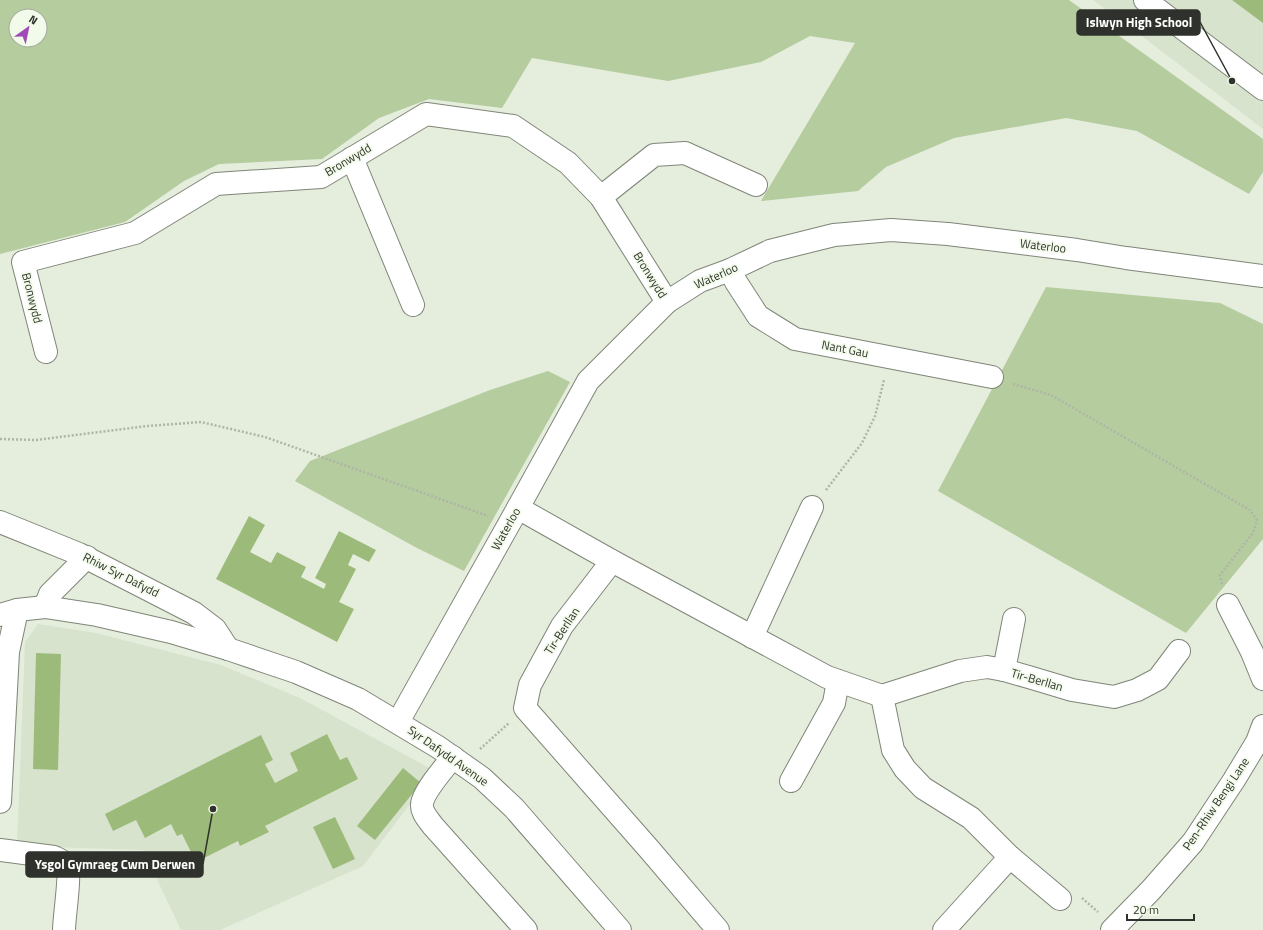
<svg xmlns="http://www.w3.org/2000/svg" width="1263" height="930" viewBox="0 0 1263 930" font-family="'Titillium Web',sans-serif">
	<rect width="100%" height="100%" fill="#e5eddd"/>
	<!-- built -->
	<g fill="#d8e3cd">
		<polygon points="1093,0 1263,0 1263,129 1138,33"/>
		<polygon points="38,624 96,633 221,665 300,698 435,771 363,866 220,930 181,930 143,850 17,846 25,642"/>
	</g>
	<!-- green -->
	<g fill="#b5cc9e" fill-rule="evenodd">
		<path d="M0 0H1069L1263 139V172L1249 194 1137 131 1066 118 954 138 886 167 858 191 761 201 855 43 810 36 761 62 668 81 532 58 502 108 429 99 379 118 322 159 219 164 184 181 125 222 0 254ZM16 16H40V40H16Z"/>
		<polygon points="1046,287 1220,303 1263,324 1263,539 1186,633 938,491"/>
		<polygon points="548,371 570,382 464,571 417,548 295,481 310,461 490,390"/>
	</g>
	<!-- building -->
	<g fill="#9cbb7b">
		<polygon points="1232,0 1263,0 1263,23"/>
		<polygon points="249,516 265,525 250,552 271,563 277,552 306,567 301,577 324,589 326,584 315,578 339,531 376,550 369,562 353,554 348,565 356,569 339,602 354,609 337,642 216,579"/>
		<polygon points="36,653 61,654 58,770 33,769"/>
		<polygon points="327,734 340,760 347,757 358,779 265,826 269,832 240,846 238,841 196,862 182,834 177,836 171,824 145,838 136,820 113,831 105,814 261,735 273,760 265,764 275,783 298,771 290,753"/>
		<polygon points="403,768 421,783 375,840 357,826"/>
		<polygon points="335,817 355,859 333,869 313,827"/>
	</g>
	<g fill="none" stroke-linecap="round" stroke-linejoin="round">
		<!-- minor casing -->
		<g stroke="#7f8678" stroke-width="24">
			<g id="minor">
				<polyline points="1145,0 1263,89"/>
				<polyline points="352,158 413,305"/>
				<polyline points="601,197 654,155 685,153 756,185"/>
				<polyline points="730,270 736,282 758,316 795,339 992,377"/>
				<polyline points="46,352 23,262 135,233 216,184 321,177 426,114 513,126 568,163 601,197 667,302"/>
				<polyline points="518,508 612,561 827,677 882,696 893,750 905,769 923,788 971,818 1010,857 1060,899"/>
				<polyline points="0,522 79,554 194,613 215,629 228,649"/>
				<polyline points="612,561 562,626 530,685 525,708 649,849 718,930"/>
				<polyline points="1228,605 1252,652 1263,679"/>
				<polyline points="45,607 50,594 87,557"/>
				<polyline points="0,615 17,610 45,607 97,615 171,632 228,649 296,672 358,699 438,747 482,778 514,808 620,930"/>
				<polyline points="752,637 812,507"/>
				<polyline points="1004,670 1014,619"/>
				<polyline points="882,696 960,671 987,667 1004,670 1032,678 1072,690 1114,697 1137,690 1158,679 1179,651"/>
				<polyline points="398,722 518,508 588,381 667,302 700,281 730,270 770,251 834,235 891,230 948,234 1077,250 1126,258 1263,276"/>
				<path d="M453 757C445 767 423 792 422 804 421 812 428 819 433 826L526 930"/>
				<polyline points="791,781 834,703 838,681"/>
				<polyline points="0,802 8,652 17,610"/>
				<path d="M0 850 54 857C58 859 64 861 67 866 71 874 64 918 64 930"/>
				<polyline points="944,930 1010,857"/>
				<polyline points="1112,930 1151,890 1193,842 1234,780 1257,742 1263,726"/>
			</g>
		</g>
		<!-- path -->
		<g stroke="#aeb5a8" stroke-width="2.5" stroke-dasharray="2 2" stroke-linecap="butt">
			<polyline points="1013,384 1051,395 1250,510 1257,520 1253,533 1220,575 1222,584"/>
			<polyline points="0,439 36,440 148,426 201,422 265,437 488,516"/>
			<polyline points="826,490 862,443 875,416 884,380"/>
			<polyline points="480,749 509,723"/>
			<polyline points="1082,898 1098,912"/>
		</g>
		<!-- minor -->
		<use href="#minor" stroke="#fff" stroke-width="22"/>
	</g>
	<g text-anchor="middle" stroke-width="3.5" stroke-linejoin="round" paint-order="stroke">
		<!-- street labels -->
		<g font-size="12" fill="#2f322c" stroke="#f2fbea">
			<text transform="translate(348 160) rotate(-31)" y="4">Bronwydd</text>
			<text transform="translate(1043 246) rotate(7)" y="4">Waterloo</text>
			<text transform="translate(650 275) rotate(58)" y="4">Bronwydd</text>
			<text transform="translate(716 276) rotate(-24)" y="4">Waterloo</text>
			<text transform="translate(32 298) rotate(76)" y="4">Bronwydd</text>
			<text transform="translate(845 349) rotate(11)" y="4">Nant Gau</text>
			<text transform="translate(506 529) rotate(-61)" y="4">Waterloo</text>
			<text transform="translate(121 575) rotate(27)" y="4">Rhiw Syr Dafydd</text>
			<text transform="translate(562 631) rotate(-57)" y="4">Tir-Berllan</text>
			<text transform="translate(1037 680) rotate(16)" y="4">Tir-Berllan</text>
			<text transform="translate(448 756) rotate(35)" y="4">Syr Dafydd Avenue</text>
			<text transform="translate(1216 804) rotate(-56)" y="4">Pen-Rhiw Bengi Lane</text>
		</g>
	</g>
	<!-- callouts -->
	<path fill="none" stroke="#2f322c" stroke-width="1.5" d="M1232 81L1200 22M213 809L203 864"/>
	<g fill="#2f322c" stroke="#f2fbea" stroke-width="1.5">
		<circle cx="1232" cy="81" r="4"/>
		<circle cx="213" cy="809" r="4"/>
	</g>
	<g fill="#2f322c" stroke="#2f322c" stroke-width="1.5">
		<rect x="1077" y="10" width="123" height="25" rx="4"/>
		<rect x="26" y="852" width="177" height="25" rx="4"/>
	</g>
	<g font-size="13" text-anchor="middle" font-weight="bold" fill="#fff">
		<text x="1139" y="27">Islwyn High School</text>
		<text x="115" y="869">Ysgol Gymraeg Cwm Derwen</text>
	</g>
	<!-- north arrow -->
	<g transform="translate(28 28) rotate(33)"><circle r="19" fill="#f2fbea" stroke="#a4ab9e"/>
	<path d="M0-3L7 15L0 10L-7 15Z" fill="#a04ab8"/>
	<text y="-6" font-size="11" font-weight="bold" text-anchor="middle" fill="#2f322c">N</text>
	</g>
	<!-- scale -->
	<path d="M1127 914v6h67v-6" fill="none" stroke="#2f322c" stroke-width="2"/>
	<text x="1133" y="914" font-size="12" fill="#2f322c" stroke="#f2fbea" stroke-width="3" paint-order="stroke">20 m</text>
</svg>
